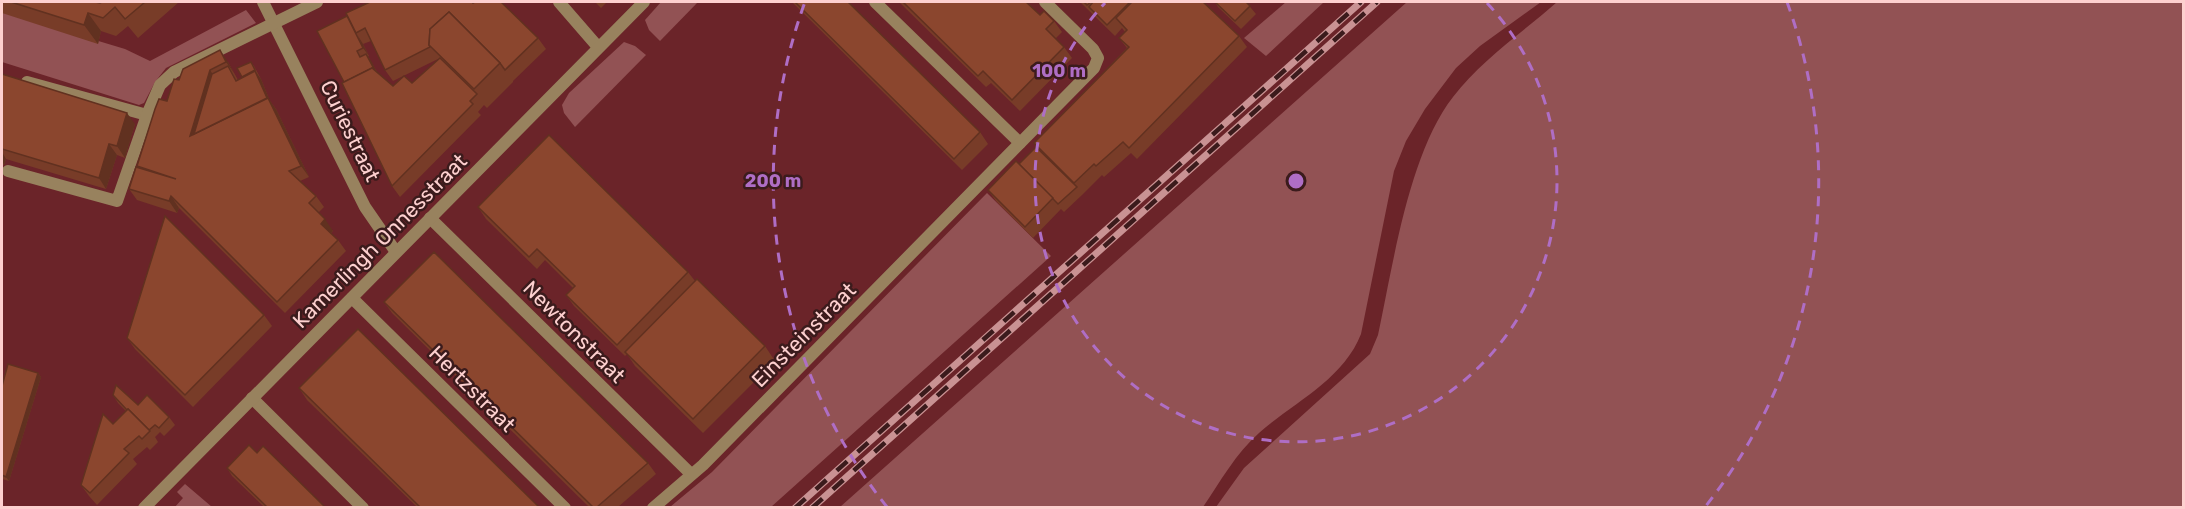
<svg xmlns="http://www.w3.org/2000/svg" width="2185" height="509" viewBox="0 0 2185 509" font-family="Rubik,sans-serif">
	<rect width="100%" height="100%" fill="#6b2429"/>
	<!-- green -->
	<g fill="#925254">
		<polygon points="661,2 698,2 660,41 649,30 645,20"/>
		<polygon points="1286,2 1324,2 1266,56 1244,38"/>
		<path d="M1407 2H1541L1480 46 1456 68 1425 109 1406 141 1394 171 1361 334C1343 380 1294 402 1259 433 1236 453 1220 482 1203 507H840Z"/>
		<path d="M1557 2H2183V507H1216L1244 468 1370 354 1378 335C1393 265 1409 153 1453 97 1481 60 1522 33 1557 2Z"/>
		<polygon points="246,10 256,23 166,68 155,82 144,103 139,105 2,62 2,12 125,49 150,61"/>
		<polygon points="624,42 635,46 646,55 575,127 564,113 562,105 569,93"/>
		<polygon points="987,193 1051,256 771,507 670,507 712,472"/>
		<polygon points="185,484 212,507 174,508 183,498 177,492"/>
	</g>
	<g fill="none" stroke-linecap="round" stroke-linejoin="round">
		<!-- minor -->
		<g stroke="#98825e" stroke-width="12">
			<polyline points="263,2 365,207 396,252"/>
			<polyline points="559,2 598,47"/>
			<polyline points="875,2 1020,143"/>
			<polyline points="27,82 147,115"/>
			<polyline points="8,171 117,201 147,115 160,85 174,72 317,2"/>
			<polyline points="430,218 691,474"/>
			<polyline points="352,298 565,508"/>
			<polyline points="252,398 363,508"/>
			<polyline points="144,508 644,2"/>
			<polyline points="653,508 703,465 1094,68 1098,58 1093,49 1045,2"/>
		</g>
		<!-- rail casing -->
		<g stroke="#c99293" stroke-width="7">
			<g id="rail">
				<polyline points="795,508 1361,2"/>
				<polyline points="812,508 1377,2"/>
			</g>
		</g>
		<!-- rail -->
		<use href="#rail" stroke="#3b1b1c" stroke-width="4.5" stroke-dasharray="14" stroke-linecap="butt"/>
	</g>
	<!-- wall -->
	<g fill="#783c28" fill-rule="evenodd">
		<polygon points="2,2 96,2 100,3 102,2 179,2 138,38 128,26 116,36 101,31 98,44 2,13"/>
		<polygon points="595,2 607,2 601,8"/>
		<polygon points="792,2 848,2 980,132 988,144 962,170"/>
		<polygon points="899,2 1026,2 1040,15 1054,21 1062,32 1055,39 1064,47 1072,58 1020,111 991,83 986,87"/>
		<polygon points="1080,2 1203,2 1239,36 1247,47 1137,159 1131,153 1104,177 1102,175 1082,195 1081,194 1082,195 1064,212 1061,209 1033,238 996,201 988,190 1038,149 1034,143 1127,48 1119,38 1125,32 1122,28 1115,36"/>
		<polygon points="1215,2 1246,2 1256,14 1241,29 1218,7"/>
		<path d="M347 16 538 38 546 49 513 81V82L487 108 484 105 478 112 481 115 400 197 392 186 344 83ZM371 41 385 70 393 81 438 59H439L412 83 393 86 377 72 368 56H369L363 44Z"/>
		<polygon points="228,62 238,80 242,78 251,62 254,66 261,79 270,101 276,109 309,177 300,181 316,196 324,207 318,213 333,231 331,233 338,240 346,251 285,313 179,208 177,213 137,200 129,189 139,167 137,166 167,101 179,80"/>
		<polygon points="2,74 135,124 125,158 117,155 106,189 6,159 4,165 2,164"/>
		<polygon points="478,207 688,272 695,281 765,346 775,361 703,433 635,366 627,354 625,356 574,306 566,295 573,288 545,260 537,269 486,219"/>
		<polygon points="384,302 648,463 656,474 618,507 589,507 392,313"/>
		<polygon points="264,315 272,326 193,407 135,349 127,338"/>
		<polygon points="38,373 41,377 9,481 2,479 2,386"/>
		<polygon points="299,388 539,507 417,507 307,400"/>
		<polygon points="113,395 169,417 175,425 164,436 160,432 155,437 158,442 150,450 147,447 133,459 137,464 97,505 89,496 81,485 113,424 126,411 118,403"/>
		<polygon points="257,453 325,507 264,507 232,476 227,468"/>
	</g>
	<!-- shaded-wall -->
	<g fill="#613120">
		<polygon points="88,13 101,31 98,44 84,25"/>
		<polygon points="358,36 363,44 369,56 363,48"/>
		<polygon points="220,50 228,62 234,73 226,62"/>
		<polygon points="366,54 372,62 380,80 375,72"/>
		<polygon points="210,70 218,82 202,135 190,136"/>
		<polygon points="255,71 261,79 270,101 276,109 309,177 301,166 268,102"/>
		<polygon points="127,113 135,124 125,158 117,146"/>
		<polygon points="109,144 117,155 106,189 99,178"/>
		<polygon points="2,152 6,159 4,165 2,161"/>
		<polygon points="171,196 179,208 177,213 169,201"/>
		<polygon points="325,219 333,231 329,235 321,224"/>
		<polygon points="38,373 41,377 9,481 6,477"/>
	</g>
	<!-- building -->
	<g fill="#8b462e" stroke="#613120" stroke-width="1.5">
		<polygon points="11,2 95,2 100,3 102,2 145,2 125,19 115,7 103,18 88,13 84,25"/>
		<polygon points="370,2 472,2 473,3 475,2 501,2 538,38 505,70 500,63 449,12 430,29 429,45 430,47 385,70 365,28 356,33 346,13"/>
		<polygon points="795,2 848,2 980,132 954,159"/>
		<polygon points="903,2 1026,2 1040,15 1044,11 1054,21 1046,29 1064,47 1012,100 983,71 978,76"/>
		<polygon points="1084,2 1091,2 1087,5"/>
		<polygon points="1093,2 1130,2 1107,25 1089,7"/>
		<polygon points="1132,2 1203,2 1239,36 1129,148 1123,142 1096,166 1094,164 1074,183 1034,143 1129,47 1119,38 1127,30 1116,18"/>
		<polygon points="1215,2 1246,2 1250,6 1235,21"/>
		<polygon points="449,12 500,63 474,89 429,45 430,29"/>
		<polygon points="347,16 363,48 357,51 360,57 366,54 374,69 372,68 344,82 317,31"/>
		<polygon points="220,50 226,62 210,70 190,136 268,98 301,166 289,171 316,196 309,203 325,219 321,224 338,240 277,302 171,196 169,201 129,189 136,167 176,179 137,166 155,109 159,99 167,101 174,79 179,80 183,69"/>
		<polygon points="440,58 477,94 470,101 473,104 392,186 342,83 372,68 393,86 404,76 412,83"/>
		<polygon points="251,62 255,70 242,77 237,68"/>
		<polygon points="228,66 236,81 255,71 267,98 194,134 212,74"/>
		<polygon points="2,74 127,113 117,146 109,144 99,178 2,149"/>
		<polygon points="549,135 688,272 617,345 566,295 575,286 537,249 529,257 478,207"/>
		<polygon points="1036,147 1077,187 1058,204 1019,164"/>
		<polygon points="1016,161 1053,198 1025,227 988,190"/>
		<polygon points="165,216 264,315 185,395 127,338"/>
		<polygon points="434,252 648,463 597,507 593,507 384,302"/>
		<polygon points="697,279 765,346 693,419 625,352"/>
		<polygon points="358,329 539,507 420,507 299,388"/>
		<polygon points="8,364 38,373 6,477 2,475 2,386"/>
		<polygon points="116,385 138,405 147,395 169,417 159,428 155,425 149,430 128,409 127,410 113,395"/>
		<polygon points="128,409 150,431 142,439 139,436 124,449 129,453 90,493 81,485 103,414 113,424"/>
		<polygon points="249,445 257,453 263,446 325,507 267,507 227,468"/>
	</g>
	<!-- distance rings -->
	<g fill="none" stroke="#af6ec5" stroke-width="3" stroke-dasharray="10 8">
		<path d="M1487 3A261 261 0 1 1 1105 3"/>
		<path d="M887 507A523 523 0 0 1 805 2M1787 2A523 523 0 0 1 1705 507"/>
	</g>
	<g text-anchor="middle" stroke-width="5" stroke-linejoin="round" paint-order="stroke">
		<!-- street labels -->
		<g font-size="21" fill="#fdd0cf" stroke="#3b1b1c">
			<text transform="translate(350 131) rotate(64)" y="7">Curiestraat</text>
			<text transform="translate(380 241) rotate(-45)" y="7">Kamerlingh Onnesstraat</text>
			<text transform="translate(574 332) rotate(45)" y="7">Newtonstraat</text>
			<text transform="translate(804 335) rotate(-45)" y="7">Einsteinstraat</text>
			<text transform="translate(472 389) rotate(45)" y="7">Hertzstraat</text>
		</g>
	</g>
	<circle cx="1296" cy="181" r="9" fill="#af6ec5" stroke="#3b1b1c" stroke-width="3"/>
	<g font-size="18" text-anchor="middle" font-weight="bold" fill="#af6ec5" stroke="#3b1b1c" stroke-width="5" stroke-linejoin="round" paint-order="stroke">
		<text x="1059" y="77">100 m</text>
		<text x="773" y="187">200 m</text>
	</g>
	<!-- border -->
	<rect width="2185" height="509" fill="none" stroke="#fdd0cf" stroke-width="6"/>
</svg>
